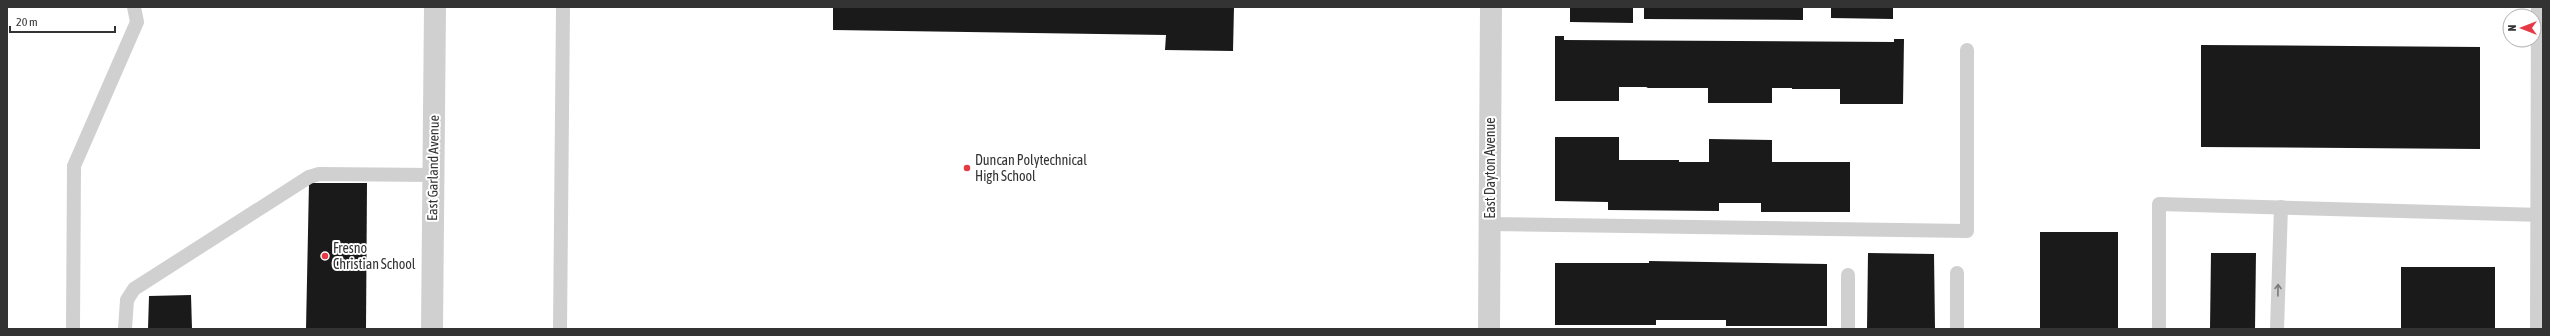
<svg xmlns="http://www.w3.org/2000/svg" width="2550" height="336" viewBox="0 0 2550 336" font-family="'Asap Condensed',sans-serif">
	<rect width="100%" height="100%" fill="#fff"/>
	<!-- building -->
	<g fill="#1a1a1a">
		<polygon points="833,7 1234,7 1233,51 1165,50 1166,35 833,30"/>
		<polygon points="1570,7 1633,7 1633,23 1570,22"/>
		<polygon points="1644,7 1803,7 1803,20 1644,19"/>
		<polygon points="1831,7 1893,7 1893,19 1831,18"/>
		<polygon points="1555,36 1564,36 1564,40 1894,42 1894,39 1904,39 1903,104 1840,104 1840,89 1792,89 1792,88 1772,88 1772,103 1708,103 1708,88 1648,88 1646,87 1619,87 1619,101 1555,101"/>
		<polygon points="2201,45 2480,47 2480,149 2201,147"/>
		<polygon points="1555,137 1619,137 1619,160 1679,160 1679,162 1709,162 1709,139 1772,140 1772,162 1850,162 1850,212 1761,212 1761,203 1719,203 1719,211 1608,210 1608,202 1555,201"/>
		<polygon points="309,183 367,183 366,329 306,329"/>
		<rect x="2040" y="232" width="78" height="97"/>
		<polygon points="1868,253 1934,254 1935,329 1867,329"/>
		<polygon points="2211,253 2256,253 2255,329 2210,329"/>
		<polygon points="1649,261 1827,264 1827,326 1726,326 1726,320 1656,320 1656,325 1555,325 1555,263 1649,263"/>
		<rect x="2401" y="267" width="94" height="62"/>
		<polygon points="191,295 192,329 148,329 149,296"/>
	</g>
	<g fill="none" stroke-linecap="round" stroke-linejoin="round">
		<!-- lane -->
		<g stroke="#d0d0d0" stroke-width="14">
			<polyline points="1489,224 1967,231 1967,50"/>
			<polyline points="1957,273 1957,329"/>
			<polyline points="73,329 74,166 137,22 134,7"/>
			<polyline points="125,329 127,300 134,289 309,177 319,174 433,175"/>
			<polyline points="560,329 563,7"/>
			<polyline points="1848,329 1848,275"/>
			<polyline points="2159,329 2159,204 2542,215"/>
			<polyline points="2277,329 2281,207"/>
		</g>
		<!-- street -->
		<g stroke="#d0d0d0" stroke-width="22">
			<polyline points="432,329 435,7"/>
			<polyline points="1489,329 1491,7"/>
			<polyline points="2541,329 2542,7"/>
		</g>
	</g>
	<!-- one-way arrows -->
	<defs><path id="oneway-shaft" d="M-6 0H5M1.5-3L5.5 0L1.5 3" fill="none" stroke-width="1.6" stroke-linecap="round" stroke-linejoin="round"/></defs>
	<use stroke="#7a7a7a" href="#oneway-shaft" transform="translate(2278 290) rotate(-89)"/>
	<!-- markers -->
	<g fill="#e63946" stroke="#fff" stroke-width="1.5">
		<circle cx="967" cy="168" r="4"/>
		<circle cx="325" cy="256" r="4"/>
	</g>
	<g text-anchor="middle" stroke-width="4" stroke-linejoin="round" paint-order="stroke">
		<!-- poi labels -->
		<g font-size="14" fill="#333" stroke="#fff" text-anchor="start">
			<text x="975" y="165">Duncan Polytechnical<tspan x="975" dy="16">High School</tspan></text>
			<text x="333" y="253">Fresno<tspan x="333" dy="16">Christian School</tspan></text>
		</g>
		<!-- street labels -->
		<g font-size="14" fill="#333" stroke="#fff">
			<text transform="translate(433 168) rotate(-89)" y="5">East Garland Avenue</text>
			<text transform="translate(1490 168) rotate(-90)" y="5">East Dayton Avenue</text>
		</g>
	</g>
	<!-- border -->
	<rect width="2550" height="336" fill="none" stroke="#333333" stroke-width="16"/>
	<!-- north arrow -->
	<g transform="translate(2522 28) rotate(270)"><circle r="19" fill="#ffffff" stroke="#adadad"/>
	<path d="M0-3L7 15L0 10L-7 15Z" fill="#e63946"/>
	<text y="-6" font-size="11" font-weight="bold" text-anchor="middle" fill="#333333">N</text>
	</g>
	<!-- scale -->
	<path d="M10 26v6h105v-6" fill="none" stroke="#333333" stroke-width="2"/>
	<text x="16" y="26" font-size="12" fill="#333333" stroke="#ffffff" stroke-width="3" paint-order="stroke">20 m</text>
</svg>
